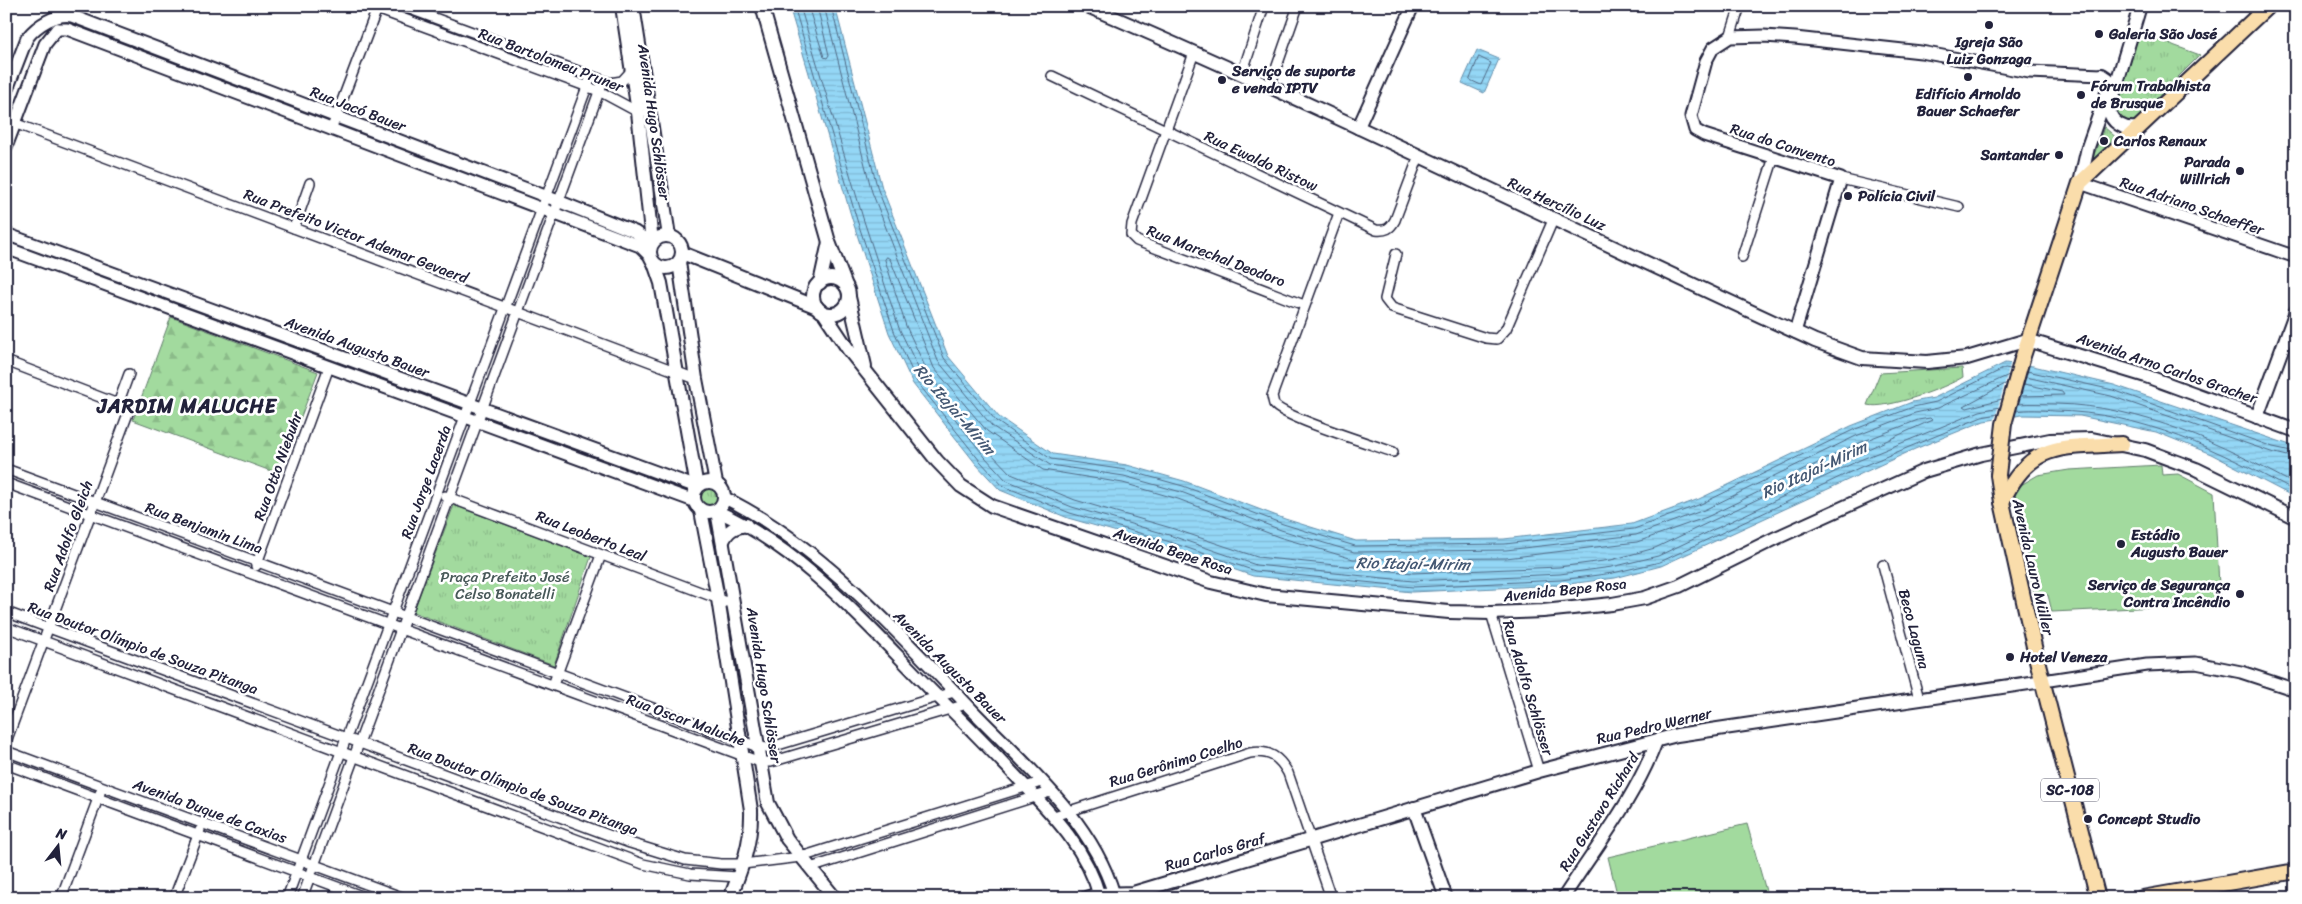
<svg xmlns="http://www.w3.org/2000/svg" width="2302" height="904" viewBox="0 0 2302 904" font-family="Sriracha,sans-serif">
	<defs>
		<pattern id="grass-tufts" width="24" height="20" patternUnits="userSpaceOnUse" patternTransform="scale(1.25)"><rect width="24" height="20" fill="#a2da9e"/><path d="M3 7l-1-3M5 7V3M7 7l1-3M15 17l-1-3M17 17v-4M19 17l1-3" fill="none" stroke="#8bbb89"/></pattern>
		<pattern id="forest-firs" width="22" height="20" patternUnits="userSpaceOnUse" patternTransform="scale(1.25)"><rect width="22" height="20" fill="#a2da9e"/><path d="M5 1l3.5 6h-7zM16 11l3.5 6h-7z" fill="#8bbb89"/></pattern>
		<pattern id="water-rules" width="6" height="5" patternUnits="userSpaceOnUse" patternTransform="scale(1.25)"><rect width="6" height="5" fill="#94d7f6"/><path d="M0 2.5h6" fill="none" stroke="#7fb8d4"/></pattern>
	</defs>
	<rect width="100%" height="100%" fill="#fff"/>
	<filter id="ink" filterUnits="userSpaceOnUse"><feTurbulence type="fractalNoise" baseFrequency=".02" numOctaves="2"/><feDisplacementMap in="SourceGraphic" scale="10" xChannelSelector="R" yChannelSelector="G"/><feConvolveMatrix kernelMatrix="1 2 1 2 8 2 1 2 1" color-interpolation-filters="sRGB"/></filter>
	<g filter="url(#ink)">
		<!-- grass -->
		<g fill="url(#grass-tufts)" stroke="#627e6c">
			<polygon points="2140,33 2200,55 2130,125 2115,114 2113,104"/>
			<polygon points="2104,127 2118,139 2090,166"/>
			<path d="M1962 368 1963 377C1945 388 1887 410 1867 405L1880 373Z"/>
			<circle cx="709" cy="498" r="10"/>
			<polygon points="454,505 591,557 554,665 413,612"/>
		</g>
		<!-- forest -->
		<polygon fill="url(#forest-firs)" stroke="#627e6c" points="171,317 318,372 279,474 133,420"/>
		<!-- pitch -->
		<g fill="#a2da9e" stroke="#627e6c">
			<polygon points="2161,465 2162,475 2178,474 2214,493 2220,604 2052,612 2048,595 2035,596 2014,489 2038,475 2069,470"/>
			<polygon points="1747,824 1768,898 1618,898 1608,857"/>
		</g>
		<!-- water -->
		<g fill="url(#water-rules)" stroke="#668fab">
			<polygon points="789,6 835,6 882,188 948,356 999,417 1053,454 1127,465 1184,481 1285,519 1356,541 1504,539 1632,524 1699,499 1851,426 1912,402 1934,398 2005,363 2033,366 2114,385 2296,447 2296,498 2211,454 2156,432 2080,416 2022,415 1984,421 1915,449 1661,566 1615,578 1561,585 1412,592 1253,576 1166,546 1068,518 1000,490 976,464 913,384 889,333 853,222"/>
			<polygon points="1477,50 1499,59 1484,93 1462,83"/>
		</g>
		<!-- pier -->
		<polygon fill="#fff" points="2011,361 2029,363 2014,419 1994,422"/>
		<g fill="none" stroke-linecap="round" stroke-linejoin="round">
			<!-- shore -->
			<g stroke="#506a86" stroke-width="1">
				<polyline points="794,6 857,220 894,331 917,382 980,461 1003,486 1070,513 1167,541 1255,571 1413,587 1561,580 1613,573 1660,562 1863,466 1982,417 1998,414"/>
				<polyline points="800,6 863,218 899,328 923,378 985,457 1006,480 1072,507 1169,535 1256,565 1413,581 1560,574 1612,567 1658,556 1860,460 1980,411 2000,407"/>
				<polyline points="808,6 824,57 827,58 829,55 817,6"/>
				<polyline points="824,6 872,192 938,361 992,426 1050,465 1124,476 1181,492 1281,530 1354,552 1506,550 1636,535 1704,510 1856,436 1915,413 1938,408 2009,375"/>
				<polyline points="831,6 878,190 944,358 996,421 1051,459 1126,470 1183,486 1283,524 1355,546 1505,544 1634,529 1701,504 1853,430 1913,407 1936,402 2005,368 2011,369"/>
				<polygon points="1479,57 1491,63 1481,85 1470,80"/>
				<polygon points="887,257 890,259 934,368 987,431 1043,470 1123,483 1178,499 1279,537 1353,559 1506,558 1637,542 1707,517 1859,443 1918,420 1930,418 1932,420 1760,498 1655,548 1611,560 1559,567 1413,573 1257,557 1171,528 1075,500 1011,474 990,452 929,375 906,326 885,260"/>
				<polyline points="2027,371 2113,390 2273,447 2296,452"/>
				<polyline points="2026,377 2111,396 2271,452 2296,458"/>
				<polyline points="2020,396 2064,395 2062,392 2024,384"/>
				<polyline points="2002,399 1967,408 1964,406 2007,383"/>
				<path d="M2018 404C2030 403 2044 404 2056 404 2143 406 2221 444 2296 485"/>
				<path d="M2016 411C2029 409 2042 410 2054 411 2142 412 2220 451 2296 492"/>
			</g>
			<!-- minor casing -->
			<g stroke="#22223b" stroke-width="12">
				<g id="minor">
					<polyline points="369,6 599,91 638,112"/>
					<polyline points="402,6 610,83 622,81 632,70"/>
					<polyline points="1730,37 1740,6"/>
					<polyline points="1194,53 1132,224 1131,235 1137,241 1304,305"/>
					<polyline points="1242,74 1264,6"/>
					<path d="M1052 76 1376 230C1386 231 1390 229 1395 220L1419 156"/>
					<polyline points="1270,86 1298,6"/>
					<polyline points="6,120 696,379"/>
					<polyline points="331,130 378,6"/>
					<polyline points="1841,179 1959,207"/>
					<path d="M1339 213 1272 396C1273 399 1273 401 1274 404 1282 417 1374 445 1393 452"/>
					<polyline points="294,228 310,183"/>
					<polyline points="1396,254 1385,299 1392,308 1486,338 1497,339 1506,329 1553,220"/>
					<polyline points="1742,257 1774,157"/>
					<polyline points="6,361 118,404"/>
					<polyline points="6,469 758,747 768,748 954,692"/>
					<polyline points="6,483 760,762 771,762 967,704"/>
					<polyline points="445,496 735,605"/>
					<polyline points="1883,565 1919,699"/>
					<polyline points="256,566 329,367"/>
					<polyline points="6,612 630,843 685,860 721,864 743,864 801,857 1041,782"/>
					<polyline points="1491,613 1539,771"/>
					<polyline points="6,627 643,864 690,874 738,877"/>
					<polyline points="553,685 601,555"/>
					<polyline points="6,742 130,408 118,404 129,374"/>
					<polyline points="6,751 404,898"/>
					<polyline points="6,764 367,898"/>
					<path d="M1054 816 1250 753C1270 750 1279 757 1288 773L1331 898"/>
					<polyline points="810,868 1050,792"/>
					<polyline points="61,898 100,793"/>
					<polyline points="174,898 200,830"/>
					<polyline points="287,898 591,76"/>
					<polyline points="302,898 603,81"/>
				</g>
			</g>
			<!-- tertiary casing -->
			<g stroke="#22223b" stroke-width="15">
				<g id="tertiary">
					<polyline points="57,29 67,29 640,246 649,255"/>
					<path d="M6 92 27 38C37 25 56 13 72 16L558 201 635 232 651 243"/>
					<polyline points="1358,128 1413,6"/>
					<polyline points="6,147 45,44 57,29"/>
					<polyline points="2080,183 2296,257"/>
					<polyline points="6,234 697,487"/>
					<polyline points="6,248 694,501"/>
					<polyline points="1795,332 1841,179 1704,135 1695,130 1691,116 1706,61 1713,48 1730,37 1764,36 1795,38 1921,52 2029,72 2102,75"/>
					<path d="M725 498C821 545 901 636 974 712 1027 767 1091 819 1114 894"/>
					<path d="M717 511C806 551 871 630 938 697 963 721 986 745 1010 770 1046 808 1086 845 1100 898"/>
					<polyline points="2043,681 2147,665 2196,663 2241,672 2296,690"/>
					<path d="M1563 898C1596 847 1636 797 1657 740"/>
				</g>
			</g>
			<!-- secondary casing -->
			<g stroke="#22223b" stroke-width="16">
				<g id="secondary">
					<polyline points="622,6 638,112 652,242"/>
					<polyline points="633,6 669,236"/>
					<polyline points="762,6 829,242 846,286"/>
					<path d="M1087 6C1333 111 1572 230 1815 341L1862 358 1927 362 1967 358 2027 340 2146 376 2296 431"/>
					<path d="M2138 128C2124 130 2111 123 2109 109L2140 6"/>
					<polyline points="2080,183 2088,147 2110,84 2108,79 2102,75"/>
					<circle cx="666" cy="252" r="16"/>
					<polyline points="682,253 817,307"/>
					<polyline points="679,262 696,379 716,483"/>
					<polyline points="654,263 661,283 697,487"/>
					<circle cx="831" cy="296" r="18"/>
					<polyline points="820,283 829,242"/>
					<polyline points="849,297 865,366"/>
					<polyline points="824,313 848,349 937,461 961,486 992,506 1211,582 1266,595 1449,612 1491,613 1543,611 1612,604 1645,598 1679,586 1776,538 1924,471 1981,454 2050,440 2092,439 2145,450 2196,469 2296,518"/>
					<polyline points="2257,417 2296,311"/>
					<circle cx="709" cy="497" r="15"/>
					<path d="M701 511 718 599 751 810C752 842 742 868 730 898"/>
					<polyline points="717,511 768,803 787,839 835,898"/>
					<path d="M723 541C728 530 734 527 746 525"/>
					<polyline points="1414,808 1446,898"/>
					<polyline points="1086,898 1099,894 1133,893 1539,771 1677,735 2043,681"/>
				</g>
			</g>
			<!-- primary casing -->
			<g stroke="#22223b" stroke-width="18">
				<g id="primary">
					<polyline points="2022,359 2080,183 2268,6"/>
					<polyline points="1998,475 2002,502 2037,660 2098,898"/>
					<path d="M2002 502C2031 440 2062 448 2122 444"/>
					<polyline points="2142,898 2296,871"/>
				</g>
			</g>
			<!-- minor -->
			<use href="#minor" stroke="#fff" stroke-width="9"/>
			<!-- tertiary -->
			<use href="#tertiary" stroke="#fff" stroke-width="11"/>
			<!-- secondary -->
			<use href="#secondary" stroke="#fff" stroke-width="12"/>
			<!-- primary -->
			<use href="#primary" stroke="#faddab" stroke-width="14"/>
			<!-- primary-bridge casing -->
			<g stroke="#22223b" stroke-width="18" stroke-linecap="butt">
				<polyline id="primary-bridge" points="1998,475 2004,424 2022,359"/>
			</g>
			<!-- primary-bridge -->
			<use href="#primary-bridge" stroke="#faddab" stroke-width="14"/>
		</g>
	</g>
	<!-- markers -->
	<g fill="#22223b" stroke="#fff" stroke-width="2">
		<circle cx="1989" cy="25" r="5"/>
		<circle cx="2099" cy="34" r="5"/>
		<circle cx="1968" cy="77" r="5"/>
		<circle cx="1222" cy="80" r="5"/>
		<circle cx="2081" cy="95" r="5"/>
		<circle cx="2104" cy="141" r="5"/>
		<circle cx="2059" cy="155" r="5"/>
		<circle cx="2240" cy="171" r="5"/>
		<circle cx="1848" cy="196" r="5"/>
		<circle cx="2121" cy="544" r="5"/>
		<circle cx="2240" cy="594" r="5"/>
		<circle cx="2010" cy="657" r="5"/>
		<circle cx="2088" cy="819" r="5"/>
	</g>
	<g text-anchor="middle" stroke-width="5" stroke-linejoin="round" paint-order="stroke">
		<!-- shield labels -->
		<rect fill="#fff" stroke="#646476" stroke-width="1" x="2041" y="778.5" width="58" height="23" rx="4"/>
		<g font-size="14" font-weight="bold" fill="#22223b">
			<text x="2070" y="795">SC-108</text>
		</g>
		<!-- poi labels -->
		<g font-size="15" font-weight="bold" fill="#22223b" stroke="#fff" text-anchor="start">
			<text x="2109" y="39">Galeria São José</text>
			<text x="1989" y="47" text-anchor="middle">Igreja São<tspan x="1989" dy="17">Luiz Gonzaga</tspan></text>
			<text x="1232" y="76">Serviço de suporte<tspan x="1232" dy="17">e venda IPTV</tspan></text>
			<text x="2091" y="91">Fórum Trabalhista<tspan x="2091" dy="17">de Brusque</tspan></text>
			<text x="1968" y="99" text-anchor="middle">Edifício Arnoldo<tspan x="1968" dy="17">Bauer Schaefer</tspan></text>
			<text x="2114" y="146">Carlos Renaux</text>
			<text x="2049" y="160" text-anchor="end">Santander</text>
			<text x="2230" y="167" text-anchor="end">Parada<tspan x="2230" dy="17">Willrich</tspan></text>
			<text x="1858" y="201">Polícia Civil</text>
			<text x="2131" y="540">Estádio<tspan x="2131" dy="17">Augusto Bauer</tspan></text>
			<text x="2230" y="590" text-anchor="end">Serviço de Segurança<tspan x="2230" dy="17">Contra Incêndio</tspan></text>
			<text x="2020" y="662">Hotel Veneza</text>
			<text x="2098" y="824">Concept Studio</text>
		</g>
		<!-- street labels -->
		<g font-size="15" fill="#22223b" stroke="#fff">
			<text transform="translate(551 60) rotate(21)" y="5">Rua Bartolomeu Pruner</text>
			<text transform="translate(358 109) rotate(21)" y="5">Rua Jacó Bauer</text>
			<text transform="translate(654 122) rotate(82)" y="5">Avenida Hugo Schlösser</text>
			<text transform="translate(1783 145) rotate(18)" y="5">Rua do Convento</text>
			<text transform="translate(1261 161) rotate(25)" y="5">Rua Ewaldo Ristow</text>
			<text transform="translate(1557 204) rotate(25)" y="5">Rua Hercílio Luz</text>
			<text transform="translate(2192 206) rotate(19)" y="5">Rua Adriano Schaeffer</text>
			<text transform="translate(356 236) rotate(21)" y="5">Rua Prefeito Victor Ademar Gevaerd</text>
			<text transform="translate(1216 256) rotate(21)" y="5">Rua Marechal Deodoro</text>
			<text transform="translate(357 347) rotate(20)" y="5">Avenida Augusto Bauer</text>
			<text transform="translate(2167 368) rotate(19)" y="5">Avenida Arno Carlos Gracher</text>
			<text transform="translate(278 466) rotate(-70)" y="5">Rua Otto Niebuhr</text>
			<text transform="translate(426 482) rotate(-70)" y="5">Rua Jorge Lacerda</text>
			<text transform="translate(204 528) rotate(20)" y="5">Rua Benjamin Lima</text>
			<text transform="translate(68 536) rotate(-70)" y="5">Rua Adolfo Gleich</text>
			<text transform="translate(591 536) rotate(21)" y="5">Rua Leoberto Leal</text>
			<text transform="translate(1173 551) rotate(18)" y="5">Avenida Bepe Rosa</text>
			<text transform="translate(2033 567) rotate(77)" y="5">Avenida Lauro Müller</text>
			<text transform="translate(1565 590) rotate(-6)" y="5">Avenida Bepe Rosa</text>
			<text transform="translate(1914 629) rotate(75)" y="5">Beco Laguna</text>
			<text transform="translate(143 648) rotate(20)" y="5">Rua Doutor Olímpio de Souza Pitanga</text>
			<text transform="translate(950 667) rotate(45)" y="5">Avenida Augusto Bauer</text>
			<text transform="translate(764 685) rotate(81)" y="5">Avenida Hugo Schlösser</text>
			<text transform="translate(1528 688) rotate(73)" y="5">Rua Adolfo Schlösser</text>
			<text transform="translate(686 720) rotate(20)" y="5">Rua Oscar Maluche</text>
			<text transform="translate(1654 726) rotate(-13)" y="5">Rua Pedro Werner</text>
			<text transform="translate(1176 762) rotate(-17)" y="5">Rua Gerônimo Coelho</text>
			<text transform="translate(523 789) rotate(20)" y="5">Rua Doutor Olímpio de Souza Pitanga</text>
			<text transform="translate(210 811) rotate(20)" y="5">Avenida Duque de Caxias</text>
			<text transform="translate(1599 812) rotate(-58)" y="5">Rua Gustavo Richard</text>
			<text transform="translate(1215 852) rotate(-16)" y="5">Rua Carlos Graf</text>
		</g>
		<!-- park labels -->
		<g font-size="15" fill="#485959" stroke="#fff">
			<text x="505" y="582">Praça Prefeito José<tspan x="505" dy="17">Celso Bonatelli</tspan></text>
		</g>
		<!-- water labels -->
		<g font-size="16" font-style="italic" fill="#445873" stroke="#fff">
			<text transform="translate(955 409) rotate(49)" y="6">Rio Itajaí-Mirim</text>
			<text transform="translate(1814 469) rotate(-25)" y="6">Rio Itajaí-Mirim</text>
			<text transform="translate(1413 563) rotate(1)" y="6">Rio Itajaí-Mirim</text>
		</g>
		<!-- district labels -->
		<g font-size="20" font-weight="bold" letter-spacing="1" fill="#22223b" stroke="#fff">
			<text x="187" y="413">JARDIM MALUCHE</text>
		</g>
	</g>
	<!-- margin -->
	<rect width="2302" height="904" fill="none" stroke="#fff" stroke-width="25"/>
	<rect x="12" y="12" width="2277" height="879" fill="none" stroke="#22223b" stroke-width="2" filter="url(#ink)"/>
	<!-- north arrow -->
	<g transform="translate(58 846) rotate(16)" stroke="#ffffff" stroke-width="4" paint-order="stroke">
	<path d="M0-4L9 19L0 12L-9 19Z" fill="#22223b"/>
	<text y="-8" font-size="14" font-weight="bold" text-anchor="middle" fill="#22223b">N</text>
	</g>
</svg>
